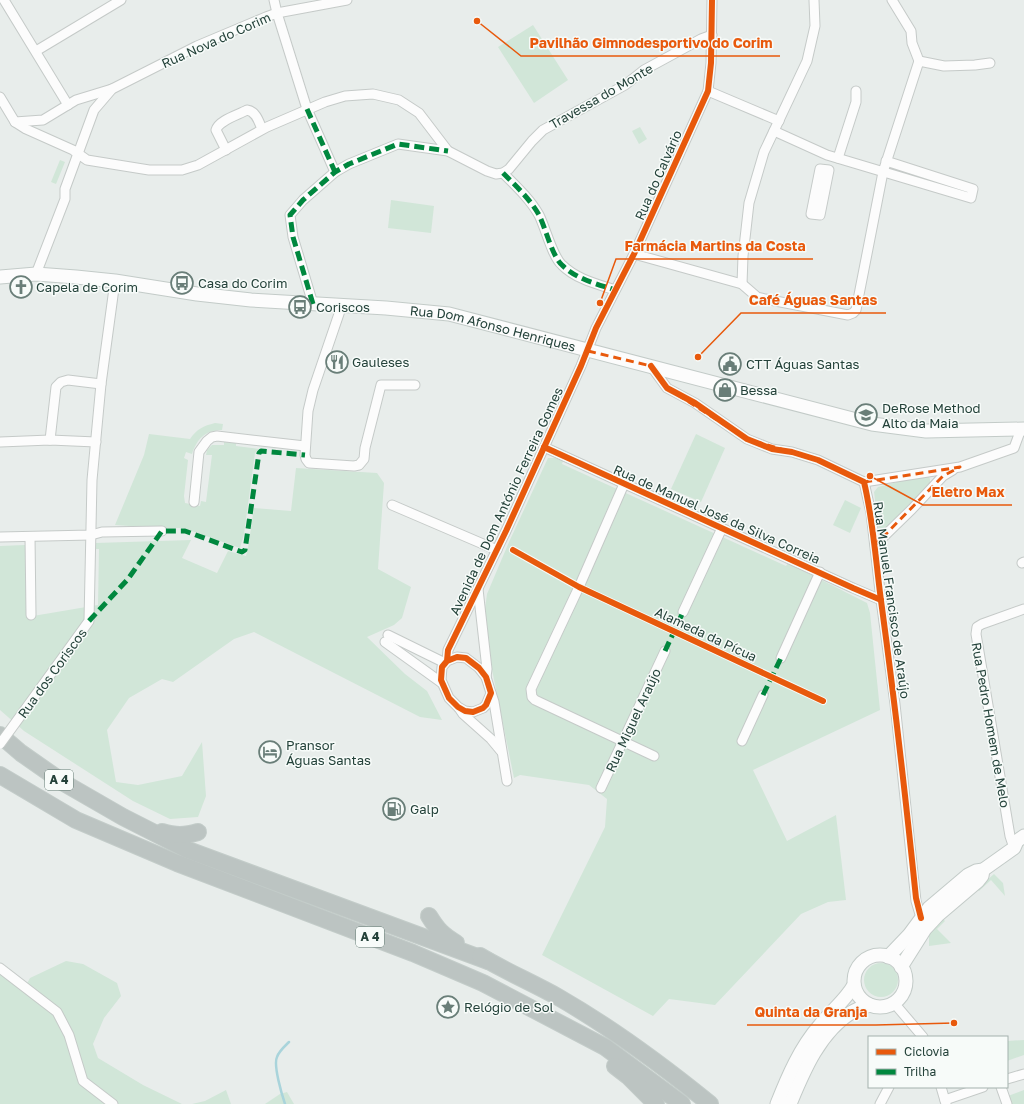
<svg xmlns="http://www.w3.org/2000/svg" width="1024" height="1104" viewBox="0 0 1024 1104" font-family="'Golos Text',sans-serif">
	<rect width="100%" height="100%" fill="#e8edeb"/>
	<!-- green -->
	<g fill="#d1e6d8">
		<polygon points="533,25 568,80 534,103 498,47"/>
		<polygon points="640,127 647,139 639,144 632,131"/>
		<polygon points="60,160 65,162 56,184 51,182"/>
		<polygon points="391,200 434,206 431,233 388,228"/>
		<path d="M215 423 223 424 222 430C205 430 197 439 192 454L186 452 184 458 188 460 184 496 185 503 200 506 201 501 206 502 212 455H206L207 450 212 445H224V442L236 443V446L259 449 255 453 244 534 240 548 183 528H158L115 525 144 455 149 434 190 439C197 429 203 426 215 423Z"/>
		<polygon points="696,434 725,448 701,502 671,489"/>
		<polygon points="548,458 555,458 563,461 562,464 786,566 788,563 867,603 870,613 880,710 753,770 787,841 836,815 846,900 828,902 801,914 715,1005 669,999 653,1016 542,955 605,827 607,799 589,785 520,775 514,778 490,660 484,616 487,594 509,542"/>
		<polygon points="296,468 377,473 384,483 378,569 411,587 402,618 394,625 367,637 405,674 427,691 442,720 420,717 254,632 234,639 173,682 162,679 129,698 107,730 116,782 138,785 182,776 202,742 206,796 198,817 170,819 133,801 24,731 0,710 0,546 25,545 27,617 98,605 99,549 95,549 95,543 191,540 182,558 217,573 228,551 246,556 248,548 254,508 291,511"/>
		<polygon points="928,474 930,479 930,483 882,532 879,532 874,492 878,487"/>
		<polygon points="845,500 861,508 850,533 833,525"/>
		<polygon points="994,874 1003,883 1005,896 991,880 979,891 977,889"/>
		<polygon points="942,918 945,921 937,929 951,943 929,946 929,935"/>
		<polygon points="66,961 83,964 117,983 121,996 104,1018 93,1044 98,1058 143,1085 182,1104 0,1104 0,974 23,991 30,978"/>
		<circle cx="881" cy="980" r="17"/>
		<polygon points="1024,1040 1024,1055 1007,1061 1007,1041"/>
		<polygon points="226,1090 231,1104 192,1104 205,1101"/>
		<polygon points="1024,1090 1024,1104 1011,1104 1008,1096"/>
		<polygon points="287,1092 294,1104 265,1104 280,1094"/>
	</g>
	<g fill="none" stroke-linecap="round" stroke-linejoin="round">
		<!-- stream -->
		<path stroke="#a9d4db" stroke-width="2.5" d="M285 1104C282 1095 273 1065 277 1057 279 1051 285 1046 289 1042"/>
		<!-- street casing -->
		<g stroke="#c5cac8" stroke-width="11">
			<g id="street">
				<polyline points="4,0 68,105"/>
				<polyline points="274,0 277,13 307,109 335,172"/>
				<polyline points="892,0 911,31 912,43 919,61"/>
				<polyline points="36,51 121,0"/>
				<polyline points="919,61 944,66 975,65 990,63"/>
				<polyline points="708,91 779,121"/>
				<polyline points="0,97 15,122 26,129 73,150 87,160 149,170 182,170 198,165 267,127 325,102 345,96 373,94 399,100 419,113 448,151"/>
				<polyline points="15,122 43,120 76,100 112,89"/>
				<polyline points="774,131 827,155 971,198 973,189 886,161"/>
				<path d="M226 150 216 130C219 120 238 115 247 110 256 111 259 122 262 129"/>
				<polyline points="838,158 856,102 856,91"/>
				<polygon points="820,169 829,170 820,215 811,214"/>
				<path d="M503 173C516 186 530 199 539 215 546 229 552 256 562 265 576 279 597 284 615 290"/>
				<polyline points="634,254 742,284 757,297 765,299 848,315 853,313 856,310 883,172 919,61"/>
				<polyline points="36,274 65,199 65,189 94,110 112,89 197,46 266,17 277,13 347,0"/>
				<polyline points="742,284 743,256 749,203 764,152 807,61 815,26 814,0"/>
				<polyline points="313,304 293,237 290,215 303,200 335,172 349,164 398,144 448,151 487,171 496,174 503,173 509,169 532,141 543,130 625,85 644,70 701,39 712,35"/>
				<polyline points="342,305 313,390 308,411 305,455 306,459 309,463 354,466 359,465 364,459 365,448 381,385 415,385"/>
				<polyline points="651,366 667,388 695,403 747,439 772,449 792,452 818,460 864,482 871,513 881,600 895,704 916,901 922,921"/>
				<polyline points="50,440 56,387 61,382 68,380 101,384"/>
				<polyline points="0,442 50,440 96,442"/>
				<polyline points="544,447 853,588 881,600"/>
				<polyline points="864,482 960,467 1014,448 1021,429"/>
				<polyline points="624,484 579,587 531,689 532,697 535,700 654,756"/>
				<polyline points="194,502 199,452 207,441 212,437 217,436 305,446"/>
				<polyline points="392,505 497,550"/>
				<polyline points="0,537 91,535 102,532 162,531"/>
				<polyline points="30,537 31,615"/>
				<polyline points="875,545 912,509 943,476 953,470"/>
				<polyline points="1022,563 1024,562"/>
				<polyline points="478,589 487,669 486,677"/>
				<polyline points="683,612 722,528"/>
				<polyline points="388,635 445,663"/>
				<polyline points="385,642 442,683"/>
				<polyline points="781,658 820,572"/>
				<polyline points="447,661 457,657 466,658 479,668 486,677 491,693 486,705 483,708 473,712 465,711 458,707 449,698 441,680 442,667 447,661 448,650 506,531 581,366 596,328 634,254 708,91 711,63 712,0"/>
				<polyline points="491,693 494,702 507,781"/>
				<polyline points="459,708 463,714 491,739 501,751"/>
				<polyline points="24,711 89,621 92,480 101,384 115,281"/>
				<polyline points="742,741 763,695"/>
				<polyline points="601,788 665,651"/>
				<polyline points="1014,848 1010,836 976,634 977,627 982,624 1024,609"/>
				<polyline points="0,968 57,1012 69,1035 83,1081 113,1104"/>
				<polyline points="894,1003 923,1037"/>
				<polyline points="1007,1079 1024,1074"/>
				<polyline points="941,1087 946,1104"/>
				<polyline points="1001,1087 1007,1104"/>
				<polyline points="945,1100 983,1087"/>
				<polyline points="880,1104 889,1087"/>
			</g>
		</g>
		<!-- secondary casing -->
		<g stroke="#c3cbc8" stroke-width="15">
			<g id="secondary">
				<path id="s1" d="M0 277 36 274 76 277 115 281 197 294 251 300 386 308 449 314 872 424 926 431 1024 429"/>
				<circle cx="880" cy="981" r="26"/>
				<polyline points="888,957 909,935 929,908 968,875 976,871 983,870 1014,848 1017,841 1024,836"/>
				<polyline points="901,967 925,929 938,915 978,881 982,876 983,870"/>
				<path d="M777 1104C788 1076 800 1048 820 1025 831 1011 845 1001 854 985"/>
				<path d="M790 1104C804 1070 820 1032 852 1012 857 1009 864 1007 870 1005"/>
			</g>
		</g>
		<!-- highway casing -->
		<g stroke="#c3ccc9" stroke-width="18">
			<g id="highway">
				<polyline points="0,735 21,753 64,783 123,817 188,850 488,961"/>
				<polyline points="0,775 76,820 177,863 413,953 483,983 605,1047 682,1104"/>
				<path d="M162 832C176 836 184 836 198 832"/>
				<path d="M429 916C437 929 442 935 456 943"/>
				<path d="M480 956C505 971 533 983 558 997 612 1028 662 1065 710 1104"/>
				<polyline points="615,1066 628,1076 656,1104"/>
			</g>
		</g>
		<!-- street -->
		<use href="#street" stroke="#fcfcfc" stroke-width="9"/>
		<!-- secondary -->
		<use href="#secondary" stroke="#fcfcfc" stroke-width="13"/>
		<!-- highway -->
		<use href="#highway" stroke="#bcc4c2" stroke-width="16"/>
		<!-- street-bridge casing -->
		<g stroke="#c5cac8" stroke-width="11" stroke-linecap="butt">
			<polyline id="street-bridge" points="0,744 24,711"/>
		</g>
		<!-- street-bridge -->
		<use href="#street-bridge" stroke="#fcfcfc" stroke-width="9"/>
		<!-- quiet -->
		<g stroke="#00873e" stroke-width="5" stroke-dasharray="10 5" stroke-linecap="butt">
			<polyline points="307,109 335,172"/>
			<path d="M503 173C516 186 530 199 539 215 546 229 552 256 562 265 576 279 597 284 615 290"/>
			<polyline points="313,304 293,237 290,215 303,200 335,172 349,164 398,144 448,151"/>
			<polyline points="89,621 128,579 162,531 185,531 242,552 245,550 259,453 261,451 305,455"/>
			<polyline points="665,651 683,612"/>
			<polyline points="763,695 781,658"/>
		</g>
		<!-- cycleway casing -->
		<g stroke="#f7fbf9" stroke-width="8">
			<g id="cycleway">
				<path d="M651 366 667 388 695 403 747 439 772 449 792 452 818 460 864 482C874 524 876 566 882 608 895 704 906 801 916 898L921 918"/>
				<polyline points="544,447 853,588 881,600"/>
				<polyline points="513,550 579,587 823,701"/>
				<polyline points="447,661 457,657 466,658 479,668 486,677 491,693 486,705 483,708 473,712 465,711 458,707 449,698 441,680 442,667 447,661 448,650 506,531 581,366 596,328 634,254 708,91 711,63 712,0"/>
			</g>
		</g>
		<!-- cycleway -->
		<use href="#cycleway" stroke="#e8590c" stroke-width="6"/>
	</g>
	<!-- marked area -->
	<path fill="none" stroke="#e8590c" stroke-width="3" stroke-dasharray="8 5" stroke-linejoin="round" d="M588 351 651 366 667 388 747 439 818 460 864 482 960 467 943 476 875 545 881 600 544 447Z"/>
	<!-- icons -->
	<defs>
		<g id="bus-ring" transform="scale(1.15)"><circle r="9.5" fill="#f7fbf9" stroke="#697e78" stroke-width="1.5"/><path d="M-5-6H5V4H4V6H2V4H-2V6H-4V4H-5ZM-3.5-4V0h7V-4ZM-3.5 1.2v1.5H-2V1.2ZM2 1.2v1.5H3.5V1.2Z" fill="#697e78"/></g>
		<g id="church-ring" transform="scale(1.15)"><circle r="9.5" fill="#f7fbf9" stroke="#697e78" stroke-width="1.5"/><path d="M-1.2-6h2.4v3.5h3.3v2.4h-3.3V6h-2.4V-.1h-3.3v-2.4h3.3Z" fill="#697e78"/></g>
		<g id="restaurant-ring" transform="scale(1.15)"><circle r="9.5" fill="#f7fbf9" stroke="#697e78" stroke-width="1.5"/><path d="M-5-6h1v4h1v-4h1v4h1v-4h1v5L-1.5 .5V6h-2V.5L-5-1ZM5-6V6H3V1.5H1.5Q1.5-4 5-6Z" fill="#697e78"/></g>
		<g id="civic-ring" transform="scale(1.15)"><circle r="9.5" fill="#f7fbf9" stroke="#697e78" stroke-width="1.5"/><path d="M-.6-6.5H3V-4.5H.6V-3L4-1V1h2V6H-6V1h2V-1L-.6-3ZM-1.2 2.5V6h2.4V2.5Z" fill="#697e78"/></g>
		<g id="shop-ring" transform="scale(1.15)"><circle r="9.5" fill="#f7fbf9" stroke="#697e78" stroke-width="1.5"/><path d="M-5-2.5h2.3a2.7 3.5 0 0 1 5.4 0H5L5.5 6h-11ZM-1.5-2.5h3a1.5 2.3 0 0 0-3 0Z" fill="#697e78"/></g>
		<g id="school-ring" transform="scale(1.15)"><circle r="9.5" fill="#f7fbf9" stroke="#697e78" stroke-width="1.5"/><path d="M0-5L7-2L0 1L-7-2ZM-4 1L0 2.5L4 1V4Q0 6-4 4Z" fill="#697e78"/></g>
		<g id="hotel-ring" transform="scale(1.15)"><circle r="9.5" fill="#f7fbf9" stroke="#697e78" stroke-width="1.5"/><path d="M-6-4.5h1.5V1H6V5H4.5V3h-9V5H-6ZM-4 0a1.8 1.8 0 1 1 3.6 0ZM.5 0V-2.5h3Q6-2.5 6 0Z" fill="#697e78"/></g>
		<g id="fuel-ring" transform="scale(1.15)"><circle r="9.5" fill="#f7fbf9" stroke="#697e78" stroke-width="1.5"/><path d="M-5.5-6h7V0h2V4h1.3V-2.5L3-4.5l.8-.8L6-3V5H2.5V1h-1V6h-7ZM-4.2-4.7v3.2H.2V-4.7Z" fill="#697e78"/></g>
		<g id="sight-ring" transform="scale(1.15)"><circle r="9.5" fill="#f7fbf9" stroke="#697e78" stroke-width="1.5"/><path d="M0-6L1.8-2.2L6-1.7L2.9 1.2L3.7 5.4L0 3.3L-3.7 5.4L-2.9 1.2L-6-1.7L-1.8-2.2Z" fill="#697e78"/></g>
	</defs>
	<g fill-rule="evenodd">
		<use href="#bus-ring" x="182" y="283"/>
		<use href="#church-ring" x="21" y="287"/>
		<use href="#bus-ring" x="300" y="307"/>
		<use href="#restaurant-ring" x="337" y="362"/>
		<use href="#civic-ring" x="730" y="364"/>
		<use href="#shop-ring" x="725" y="390"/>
		<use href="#school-ring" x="866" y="415"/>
		<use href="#hotel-ring" x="270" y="752"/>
		<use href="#fuel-ring" x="394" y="809"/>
		<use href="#sight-ring" x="448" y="1007"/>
	</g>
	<g text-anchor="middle" stroke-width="3" stroke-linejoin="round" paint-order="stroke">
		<!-- shield labels -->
		<g fill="#f7fbf9" stroke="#637a73" stroke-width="1">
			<rect x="45" y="770" width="28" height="20" rx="3"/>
			<rect x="356" y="927" width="28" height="20" rx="3"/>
		</g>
		<g font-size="12" font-weight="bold" fill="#24423a">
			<text x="59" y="784">A 4</text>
			<text x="370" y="941">A 4</text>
		</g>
		<!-- street labels -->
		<g font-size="13" fill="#24423a" stroke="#f7fbf9">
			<text transform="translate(216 40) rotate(-24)" y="5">Rua Nova do Corim</text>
			<text transform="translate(601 96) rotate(-30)" y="5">Travessa do Monte</text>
			<text transform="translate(658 175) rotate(-66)" y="5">Rua do Calvário</text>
			<text dy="5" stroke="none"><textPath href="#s1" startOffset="497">Rua Dom Afonso Henriques</textPath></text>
			<text transform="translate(506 501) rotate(-65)" y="5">Avenida de Dom António Ferreira Gomes</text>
			<text transform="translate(717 514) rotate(24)" y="5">Rua de Manuel José da Silva Correia</text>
			<text transform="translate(892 600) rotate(82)" y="5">Rua Manuel Francisco de Araújo</text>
			<text transform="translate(706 634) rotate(25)" y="5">Alameda da Pícua</text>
			<text transform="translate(52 673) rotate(-54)" y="5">Rua dos Coriscos</text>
			<text transform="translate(633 720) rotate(-65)" y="5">Rua Miguel Araújo</text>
			<text transform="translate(991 725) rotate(80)" y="5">Rua Pedro Homem de Melo</text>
		</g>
		<!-- poi labels -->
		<g font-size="13" fill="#24423a" stroke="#f7fbf9" text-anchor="start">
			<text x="198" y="288">Casa do Corim</text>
			<text x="36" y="292">Capela de Corim</text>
			<text x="316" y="312">Coriscos</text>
			<text x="352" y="367">Gauleses</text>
			<text x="746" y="369">CTT Águas Santas</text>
			<text x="740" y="395">Bessa</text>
			<text x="882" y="413">DeRose Method<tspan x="882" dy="15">Alto da Maia</tspan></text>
			<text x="286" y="750">Pransor<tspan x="286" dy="15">Águas Santas</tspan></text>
			<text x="410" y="814">Galp</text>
			<text x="464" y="1012">Relógio de Sol</text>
		</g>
	</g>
	<!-- callouts -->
	<path fill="none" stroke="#e8590c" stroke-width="1.5" d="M477 21L521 56H780M600 303L616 259H813M698 357L741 313H886M870 476L923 505H1012M954 1023L876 1025H747"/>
	<g fill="#e8590c" stroke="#f7fbf9" stroke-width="1.5">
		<circle cx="477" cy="21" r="4"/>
		<circle cx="600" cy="303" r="4"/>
		<circle cx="698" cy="357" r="4"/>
		<circle cx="870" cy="476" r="4"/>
		<circle cx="954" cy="1023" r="4"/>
	</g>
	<g font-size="14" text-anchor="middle" font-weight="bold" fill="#e8590c" stroke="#f7fbf9" stroke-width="3" stroke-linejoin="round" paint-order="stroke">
		<text x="651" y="48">Pavilhão Gimnodesportivo do Corim</text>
		<text x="715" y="251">Farmácia Martins da Costa</text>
		<text x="813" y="305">Café Águas Santas</text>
		<text x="968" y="497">Eletro Max</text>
		<text x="811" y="1017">Quinta da Granja</text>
	</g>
	<!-- legend -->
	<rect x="868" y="1036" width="140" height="52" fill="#f7fbf9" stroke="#a3b1ad"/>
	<rect x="876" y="1049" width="20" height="6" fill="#e8590c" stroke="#a3b1ad"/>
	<text x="904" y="1056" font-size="12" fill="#24423a">Ciclovia</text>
	<rect x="876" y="1069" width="20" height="6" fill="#00873e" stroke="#a3b1ad"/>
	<text x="904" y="1076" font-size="12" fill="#24423a">Trilha</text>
</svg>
